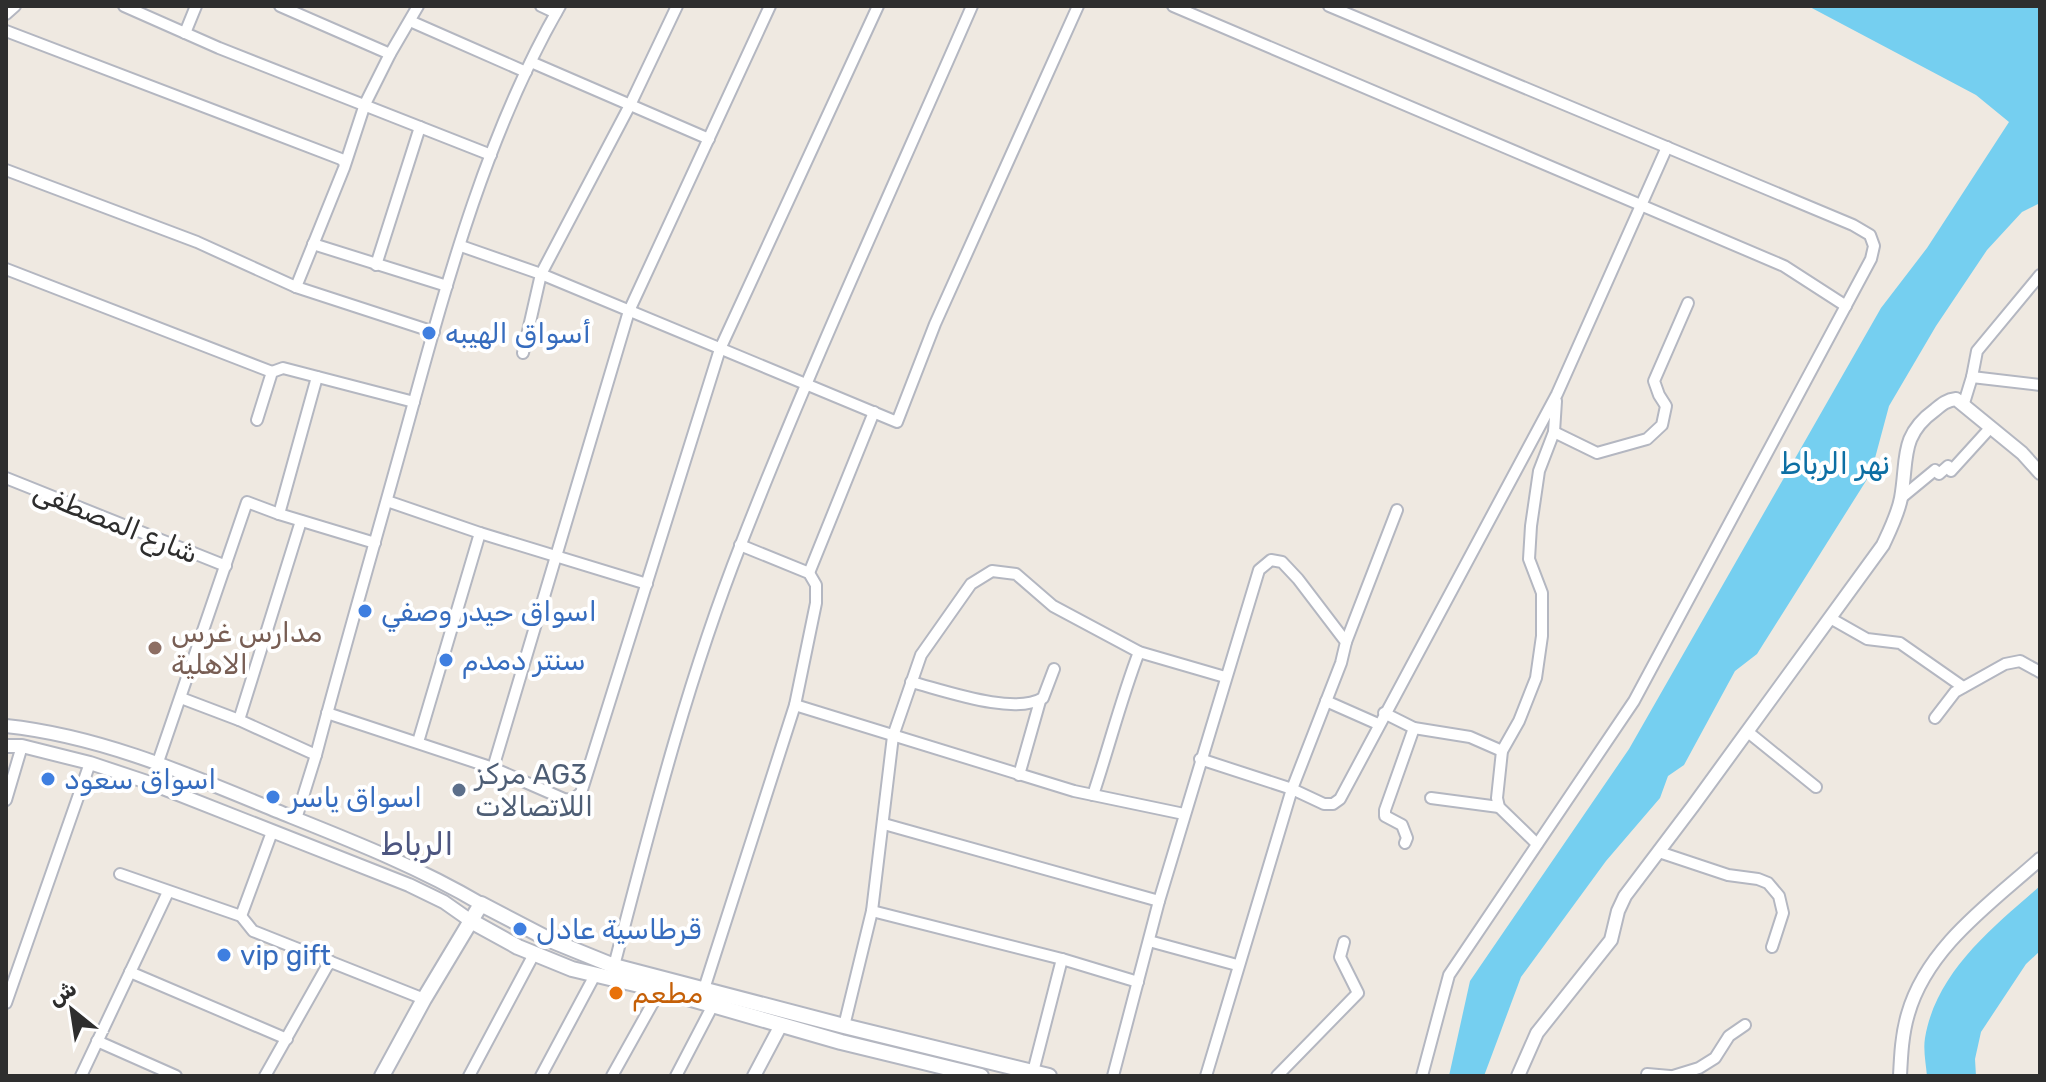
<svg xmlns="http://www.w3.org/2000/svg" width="2046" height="1082" viewBox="0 0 2046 1082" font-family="Rubik,'Noto Sans Arabic',sans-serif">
	<rect width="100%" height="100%" fill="#efe9e1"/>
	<!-- water -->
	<g fill="#75cff0">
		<polygon points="1808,6 2040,6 2040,203 2022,212 1987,250 1936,326 1889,406 1871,473 1757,654 1735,671 1684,765 1668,776 1660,798 1606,861 1521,977 1484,1076 1449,1076 1470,981 1629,749 1881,308 1927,248 2009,122 1976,95"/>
		<path d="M2040 886V951L2026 964 1981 1032 1975 1059 1976 1076H1927C1926 1064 1923 1050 1925 1038 1936 972 1993 927 2040 886Z"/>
	</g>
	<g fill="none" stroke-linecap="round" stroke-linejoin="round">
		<!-- minor casing -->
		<g stroke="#b4b7c1" stroke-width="14">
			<g id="minor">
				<polyline points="124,6 219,48 491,155"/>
				<polyline points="280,6 390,54"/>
				<polyline points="541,6 556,13"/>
				<polyline points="1173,6 1784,266 1846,306"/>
				<polyline points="1329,6 1853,225 1870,235 1874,246 1871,259 1634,701 1449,975 1422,1076"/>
				<polyline points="6,14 15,6"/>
				<polyline points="410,21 526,72"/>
				<polyline points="6,31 341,159 344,162"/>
				<polyline points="185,33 196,6"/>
				<polyline points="531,62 709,139"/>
				<polyline points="6,170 197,242 296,287 434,332"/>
				<polyline points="313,244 447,286"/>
				<polyline points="461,246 541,274 897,422 935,324 1078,6"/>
				<polyline points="376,265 420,127"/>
				<polyline points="6,269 272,372"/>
				<polyline points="296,287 344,168 365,104 390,54 418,6"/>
				<polyline points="523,353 541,274 630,105 677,6"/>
				<polyline points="1972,377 1977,351 2040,275"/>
				<polyline points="1964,403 1972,377 2040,385"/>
				<polyline points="257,420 272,372 283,368 414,402"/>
				<polyline points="1554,432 1597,453 1647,439 1662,425 1666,406 1659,395 1654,381 1688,303"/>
				<polyline points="6,478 226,566"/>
				<polyline points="1901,498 1935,470 1939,474 1948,466 1951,471 1991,427"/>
				<polyline points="387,501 480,533 647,584"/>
				<polyline points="279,514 317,377"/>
				<polyline points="809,573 874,412"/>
				<polyline points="1830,618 1867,639 1900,643 1963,687"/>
				<polyline points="1346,642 1397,510"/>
				<path d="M911 682C943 690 1014 716 1043 698L1054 669"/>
				<polyline points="181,698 239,720 316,755"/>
				<polyline points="1326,701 1378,724"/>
				<polyline points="795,705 1074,791 1184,814"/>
				<polyline points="327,713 493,768 564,799 572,800 581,793 720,349 878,6"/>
				<polyline points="1384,713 1414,728 1470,737 1502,751"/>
				<polyline points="1935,718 1955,692 2005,664 2020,661 2040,672"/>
				<polyline points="239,720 301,521"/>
				<polyline points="1748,732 1816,787"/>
				<polyline points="418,742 480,533"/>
				<polyline points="1200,759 1292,789 1324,804 1333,804 1340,799 1557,394 1667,147"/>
				<polyline points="158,762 247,502 279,514 375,543"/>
				<polyline points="493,768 629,311 770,6"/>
				<polyline points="1019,775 1040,701"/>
				<path d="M1093 795C1109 747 1121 699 1139 652"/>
				<polyline points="1431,798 1499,807"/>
				<polyline points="6,800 22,746"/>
				<path d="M296 819 316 755C345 645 377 536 407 427 446 285 486 134 560 6"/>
				<polyline points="884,824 1159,901"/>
				<polyline points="1405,843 1407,838 1402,825 1385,816 1385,810 1414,728"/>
				<polyline points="1537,844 1499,807 1497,798 1502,751 1519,721 1536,678 1542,636 1542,593 1529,559 1531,526 1539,471 1554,432 1556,401"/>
				<polyline points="1659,852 1728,875 1758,879 1768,883 1779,896 1783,913 1772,947"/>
				<polyline points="120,874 241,916 253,931 424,999"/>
				<polyline points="872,911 1062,959 1138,982"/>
				<polyline points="241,916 272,832"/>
				<polyline points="1149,941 1237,965"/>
				<path d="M614 966C651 824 687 681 741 544 812 362 894 185 972 6"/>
				<polyline points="130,972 287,1039"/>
				<polyline points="704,989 795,705 816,603 816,585 809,573 740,545"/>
				<polyline points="6,1003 90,763"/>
				<polyline points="844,1026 872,911 893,736 921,655 971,584 992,571 1016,574 1053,606 1139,652 1225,677"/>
				<polyline points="97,1041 176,1076"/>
				<polyline points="1033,1072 1062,959"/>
				<polyline points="81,1076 168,892"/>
				<polyline points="265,1076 330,961"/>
				<polyline points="469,1076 534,954"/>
				<polyline points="541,1076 595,975"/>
				<polyline points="612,1076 660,990"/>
				<polyline points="676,1076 713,1005"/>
				<polyline points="1113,1076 1159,901 1259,570 1271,560 1282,562 1298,579 1346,642 1341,663 1292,789 1206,1076"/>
				<polyline points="1277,1076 1358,993 1340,957 1344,942"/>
				<polyline points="1647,1076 1647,1074 1670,1076"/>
				<polyline points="1673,1076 1699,1068 1715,1058 1729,1036 1745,1025"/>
			</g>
		</g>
		<!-- tertiary casing -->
		<g stroke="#b4b7c1" stroke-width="16">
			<g id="tertiary">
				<path d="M6 726C101 736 190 775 277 811 347 839 417 866 481 904"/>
				<polyline points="6,746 22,746 90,763 150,783 409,885 444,902 471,921"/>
				<polyline points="754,1076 781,1025"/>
				<path d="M1518 1076 1537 1033 1611 940 1618 911 1625 896 1693 806 1883 545C1890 530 1898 514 1901 498 1908 460 1899 436 1935 410 1942 404 1947 400 1956 399L2022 453 2040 473"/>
				<path d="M1900 1076C1901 1055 1902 1034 1908 1014 1927 947 1991 903 2040 859"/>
			</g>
		</g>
		<!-- secondary casing -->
		<g stroke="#b4b7c1" stroke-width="18">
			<g id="secondary">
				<polyline points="471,921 518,947 572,969 660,990 841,1042 981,1076"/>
				<polyline points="382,1076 424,999 481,904 550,940 614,966 844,1026 1049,1076"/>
			</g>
		</g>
		<!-- minor -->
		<use href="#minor" stroke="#fff" stroke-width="10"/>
		<!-- tertiary -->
		<use href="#tertiary" stroke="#fff" stroke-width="12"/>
		<!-- secondary -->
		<use href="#secondary" stroke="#fff" stroke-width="14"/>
	</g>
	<!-- markers -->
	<g fill="#3f7fe0" stroke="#fff" stroke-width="3">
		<circle cx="429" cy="333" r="8"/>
		<circle cx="365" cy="611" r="8"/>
		<circle cx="446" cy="660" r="8"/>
		<circle cx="48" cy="779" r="8"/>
		<circle cx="273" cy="797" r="8"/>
		<circle cx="520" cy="929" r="8"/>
		<circle cx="224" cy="955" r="8"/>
	</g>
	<circle fill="#8d6e63" stroke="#fff" stroke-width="3" cx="155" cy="648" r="8"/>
	<circle fill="#5c6f8a" stroke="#fff" stroke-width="3" cx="459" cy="790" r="8"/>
	<circle fill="#e8710a" stroke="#fff" stroke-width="3" cx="616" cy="993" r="8"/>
	<g text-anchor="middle" stroke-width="8" stroke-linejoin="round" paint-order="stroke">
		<!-- shop labels -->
		<g font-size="28" fill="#366cbe" stroke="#fff" text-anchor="start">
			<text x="445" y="343">أسواق الهيبه</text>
			<text x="381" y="621">اسواق حيدر وصفي</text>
			<text x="462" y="670">سنتر دمدم</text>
			<text x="64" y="789">اسواق سعود</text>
			<text x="289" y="807">اسواق ياسر</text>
			<text x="536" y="939">قرطاسية عادل</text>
			<text x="240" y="965">vip gift</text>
		</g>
		<!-- street labels -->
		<g font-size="28" fill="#2e2e2e" stroke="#fff">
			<text transform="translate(116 522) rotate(22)" y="10">شارع المصطفى</text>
		</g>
		<!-- education labels -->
		<g font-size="28" fill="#785e54" stroke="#fff" text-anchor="start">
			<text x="171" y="642">مدارس غرس<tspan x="171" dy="32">الاهلية</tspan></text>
		</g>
		<!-- service labels -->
		<g font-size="28" fill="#4e5e75" stroke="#fff" text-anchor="start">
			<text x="475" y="784">مركز AG3<tspan x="475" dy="32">اللاتصالات</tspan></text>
		</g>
		<!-- food labels -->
		<g font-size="28" fill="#c56008" stroke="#fff" text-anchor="start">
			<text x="632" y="1003">مطعم</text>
		</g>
		<!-- water labels -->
		<g font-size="30" font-style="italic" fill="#0d6fa3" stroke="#fff">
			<text x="1835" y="474">نهر الرباط</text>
		</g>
		<!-- quarter labels -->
		<g font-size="32" fill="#4d5680" stroke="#fff">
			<text x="417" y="855">الرباط</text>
		</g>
	</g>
	<!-- border -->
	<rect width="2046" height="1082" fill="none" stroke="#2e2e2e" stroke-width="16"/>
	<!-- north arrow -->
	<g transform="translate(72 1010) rotate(330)" stroke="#ffffff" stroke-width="6" paint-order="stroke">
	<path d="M0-6L14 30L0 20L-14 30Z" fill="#2e2e2e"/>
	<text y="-12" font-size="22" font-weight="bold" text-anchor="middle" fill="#2e2e2e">ش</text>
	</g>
</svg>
